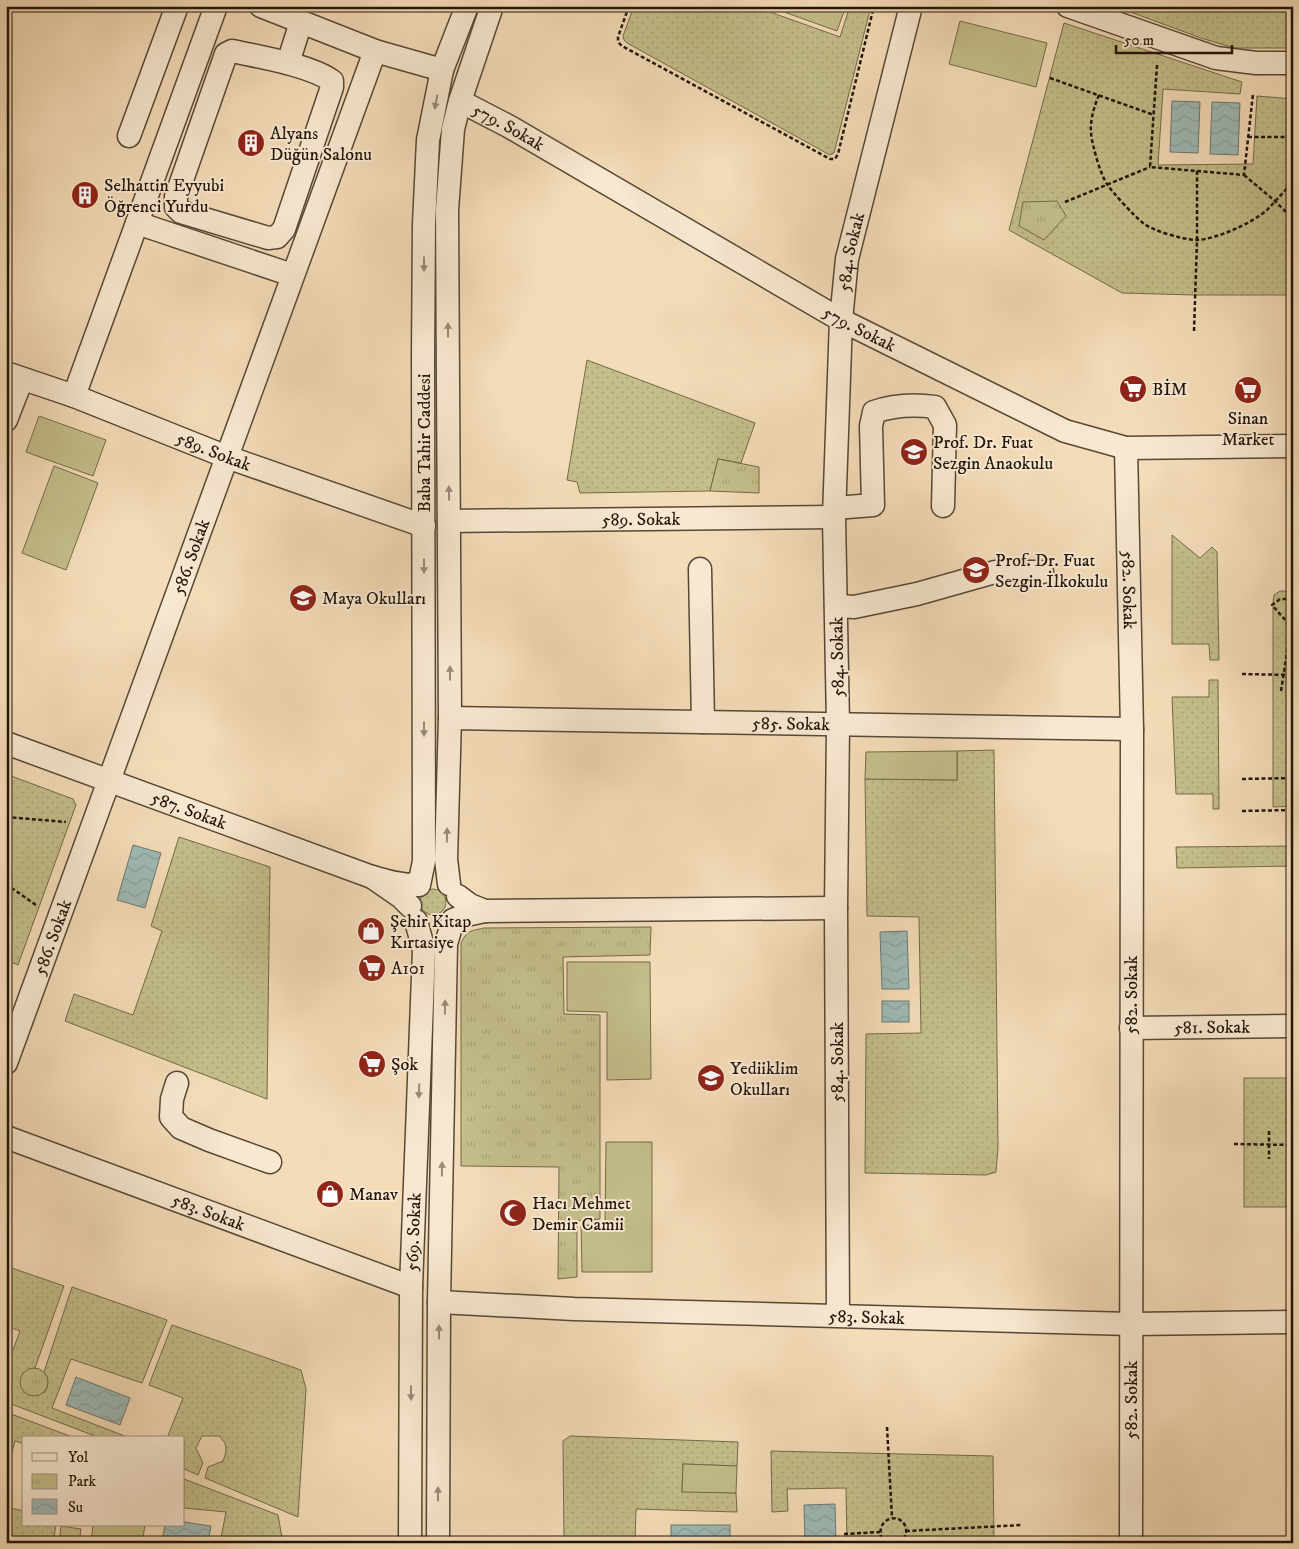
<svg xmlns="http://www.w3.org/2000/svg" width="1299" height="1549" viewBox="0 0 1299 1549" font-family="'IM FELL DW Pica',serif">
	<defs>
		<pattern id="grass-dots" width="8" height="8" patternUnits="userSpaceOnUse" patternTransform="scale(1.25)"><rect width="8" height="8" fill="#c3be8a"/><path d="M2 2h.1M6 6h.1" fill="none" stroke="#a7a376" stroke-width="1.8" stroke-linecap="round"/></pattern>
		<pattern id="park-tufts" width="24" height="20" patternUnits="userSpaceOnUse" patternTransform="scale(1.25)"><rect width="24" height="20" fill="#c3be8a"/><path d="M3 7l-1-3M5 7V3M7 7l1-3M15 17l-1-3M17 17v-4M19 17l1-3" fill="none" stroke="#a7a376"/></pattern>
		<pattern id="water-waves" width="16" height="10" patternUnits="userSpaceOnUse" patternTransform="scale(1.25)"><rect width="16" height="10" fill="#9ebab6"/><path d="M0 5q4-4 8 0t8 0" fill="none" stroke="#889f9b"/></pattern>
	</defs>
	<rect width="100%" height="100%" fill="#f4dcb8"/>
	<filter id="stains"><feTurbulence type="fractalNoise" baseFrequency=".004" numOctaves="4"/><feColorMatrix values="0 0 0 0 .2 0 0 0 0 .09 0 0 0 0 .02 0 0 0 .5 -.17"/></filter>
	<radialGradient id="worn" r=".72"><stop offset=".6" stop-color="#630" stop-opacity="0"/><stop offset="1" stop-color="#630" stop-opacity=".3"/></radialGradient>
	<!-- grass -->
	<g fill="url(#grass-dots)" stroke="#726a4a">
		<polygon points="634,6 753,6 840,37 850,6 871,6 834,153 830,155 828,154 627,43 624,40 623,36"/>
		<polygon points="1114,6 1293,6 1293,48 1234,48 1201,38"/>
		<polygon points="1064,23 1242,82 1240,94 1163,89 1158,165 1253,164 1257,96 1293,99 1293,295 1195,295 1122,293 1009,230"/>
		<polygon points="587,360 755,423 741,463 718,459 710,491 580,493 577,482 567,480"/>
		<polygon points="1172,535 1200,558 1212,547 1217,552 1219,660 1210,660 1209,644 1172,644"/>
		<polygon points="1280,591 1293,591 1293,806 1273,807 1273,602 1274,595"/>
		<polygon points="1209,680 1218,680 1219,809 1213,809 1213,794 1176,794 1172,697 1209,697"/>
		<polygon points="994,750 998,1147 996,1172 986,1175 865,1173 866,1034 921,1033 919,917 867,916 865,779 957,780 957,751"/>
		<polygon points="6,774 73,799 76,805 18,965 6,960"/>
		<polygon points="179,837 270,867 267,1099 65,1021 74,994 133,1015 162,931 151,926"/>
		<polygon points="1293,846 1293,866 1177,868 1176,847"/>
		<circle cx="433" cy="902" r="13"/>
		<rect x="1244" y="1078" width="49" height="129"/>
		<path d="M6 1266 64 1286 35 1368 30 1369 44 1393C49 1386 49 1379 44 1372L72 1287 167 1320 142 1383 71 1359 52 1408 130 1438H100L6 1402V1369L20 1331 6 1326Z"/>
		<path d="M172 1325 301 1370 306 1389 298 1517 205 1478 208 1467 223 1461C227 1451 228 1444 219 1436H202L196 1448 203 1463 198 1475 184 1469V1438H167L183 1398 149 1385Z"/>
		<polygon points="6,1412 75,1438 24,1438 24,1444 15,1441 6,1476"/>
		<polygon points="570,1436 738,1442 737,1466 683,1464 682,1491 736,1493 737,1512 636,1509 635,1543 564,1543 563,1441"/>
		<polygon points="771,1451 993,1456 994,1543 847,1543 846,1488 787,1489 788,1511 772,1512"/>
		<polygon points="184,1479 278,1515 283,1543 220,1543 226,1512 184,1508"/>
		<polygon points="6,1507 24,1511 24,1525 56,1525 53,1543 6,1543"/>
	</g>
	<!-- park -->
	<g fill="url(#park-tufts)" stroke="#726a4a">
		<polygon points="1057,201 1066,216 1044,240 1019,226 1023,202"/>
		<polygon points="718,459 759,467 759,493 710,491"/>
		<path d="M651 927 650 955 563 957 564 1014 600 1015V1219L577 1221V1277L558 1279 559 1167 461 1166V943C467 930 471 931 484 928Z"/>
		<circle cx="34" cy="1382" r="14"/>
	</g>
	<!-- garden -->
	<g fill="#c3be8a" stroke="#726a4a">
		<polygon points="774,6 846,6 837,31 773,8"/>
		<polygon points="960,21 1047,43 1036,87 949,64"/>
		<polygon points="39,416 106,440 93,476 26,452"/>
		<polygon points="54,466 98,483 66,570 22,553"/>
		<polygon points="957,751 957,780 865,779 866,752"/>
		<rect x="1288" y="814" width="5" height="25"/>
		<polygon points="567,962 650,962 651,1079 607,1080 607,1012 567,1011"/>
		<polygon points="606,1142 652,1142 652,1272 582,1272 581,1225 605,1225"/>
		<polygon points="683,1464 737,1466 736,1493 682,1492"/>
		<polygon points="93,1525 145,1525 142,1543 91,1543"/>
		<polygon points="61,1526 81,1529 79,1543 59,1543"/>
	</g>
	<!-- water -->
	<g fill="url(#water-waves)" stroke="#6c7871">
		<polygon points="1172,101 1200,102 1198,153 1170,152"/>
		<polygon points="1212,102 1240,103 1238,155 1210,154"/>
		<polygon points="133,845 161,853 145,908 117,900"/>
		<polygon points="907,931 909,989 882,989 880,932"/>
		<rect x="882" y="1001" width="27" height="21"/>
		<polygon points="76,1377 130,1398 120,1425 66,1405"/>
		<polygon points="835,1504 836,1543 805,1543 804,1505"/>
		<polygon points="184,1522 211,1526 208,1543 174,1543 162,1541 165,1525 184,1525"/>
		<rect x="671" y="1525" width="59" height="18"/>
	</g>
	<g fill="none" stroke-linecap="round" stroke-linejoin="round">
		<!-- minor casing -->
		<g stroke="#564836" stroke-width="25">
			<g id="minor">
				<polyline points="261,6 375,51 442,70"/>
				<polyline points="1068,6 1216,58 1256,63 1293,63"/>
				<path d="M232 51C259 57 310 65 332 81V87L284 229 277 237 268 238 181 212 176 207V197L226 54Z"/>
				<polyline points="288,63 301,22"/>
				<path id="s1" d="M460 101 510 127 841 320 1065 431 1126 448 1293 446"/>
				<polyline points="129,136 177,6"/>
				<polyline points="137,223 292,275"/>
				<path id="s2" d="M6 373 74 396 227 457 424 526"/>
				<polyline points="74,396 216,6"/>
				<polyline points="6,420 22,379"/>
				<path id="s3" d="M1126 448 1132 729 1131 1543"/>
				<path d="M835 508 873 505 871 426 874 412C894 405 914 404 935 407L945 425 943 506"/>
				<path id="s4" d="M449 521 834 517"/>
				<polyline points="700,569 703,722"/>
				<polyline points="836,606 854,607 917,594 995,572 1042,572"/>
				<path id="s5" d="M450 718 1132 729"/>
				<path id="s6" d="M6 743 372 877"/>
				<polyline points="449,884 446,859 450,718 447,210 453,129 460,101 492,6"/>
				<path d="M410 906 401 897 372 877C388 881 402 886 419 885L424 861 423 355 424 224 428 140 442 70 467 6"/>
				<polyline points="485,911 836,908"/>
				<path id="s7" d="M1131 1028 1293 1026"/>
				<path id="s8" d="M6 1063C131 726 250 388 375 51"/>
				<polyline points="177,1083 172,1099 171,1117 181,1128 209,1140 270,1162"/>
				<path id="s9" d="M6 1137 411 1287"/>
				<path id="s10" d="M439 1302 574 1309 1131 1324 1293 1322"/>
				<path id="s11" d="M838 1315 836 908 838 725 834 517 841 320 847 259 911 6"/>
				<path id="s12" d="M410 1543 411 1287 424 950 416 921"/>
				<polyline points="438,1543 439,1302 446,944 453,920 466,915 485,911 470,905 458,896"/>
			</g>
		</g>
		<!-- path -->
		<g stroke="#21160a" stroke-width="2.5" stroke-dasharray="4 2.5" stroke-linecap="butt">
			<polyline points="629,6 618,37 618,42 622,46 830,159 835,159 838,154 874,6"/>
			<polyline points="1157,65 1150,167 1244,175 1253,94"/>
			<polyline points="1050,78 1154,115"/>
			<path d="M1099 95C1094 107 1090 120 1091 133 1092 144 1100 174 1107 184 1113 193 1134 216 1143 223 1153 231 1184 240 1197 240 1217 239 1252 223 1267 210 1276 201 1284 191 1293 182"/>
			<polyline points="1248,137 1293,137"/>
			<polyline points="1244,175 1275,201 1293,219"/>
			<polyline points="1065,202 1150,167"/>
			<polyline points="1194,331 1197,240 1197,171"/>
			<polyline points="1293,599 1280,599 1272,605 1293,629"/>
			<polyline points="1242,674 1293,675"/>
			<polyline points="1281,691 1288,646 1293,634"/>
			<polyline points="1242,779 1293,778"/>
			<polyline points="1242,811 1293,810"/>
			<polyline points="6,817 66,822"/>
			<polyline points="6,884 36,905"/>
			<polyline points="1269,1131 1269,1159"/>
			<polyline points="1234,1144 1293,1145"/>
			<polyline points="887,1427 892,1518"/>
			<polyline points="906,1531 1022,1525"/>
			<polyline points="844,1534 880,1532"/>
			<path d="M887 1543 881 1537C876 1514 909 1511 906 1535L900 1543"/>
		</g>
		<!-- minor -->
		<use href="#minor" stroke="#f8e8d1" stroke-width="22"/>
	</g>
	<!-- one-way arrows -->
	<defs><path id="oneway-solid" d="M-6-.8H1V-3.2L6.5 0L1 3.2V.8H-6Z" transform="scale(1.25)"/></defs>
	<g fill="#978a77">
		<use href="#oneway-solid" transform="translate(436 102) rotate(101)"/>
		<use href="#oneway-solid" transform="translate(424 264) rotate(90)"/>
		<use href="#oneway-solid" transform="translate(448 330) rotate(-90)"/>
		<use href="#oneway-solid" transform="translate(449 493) rotate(-91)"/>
		<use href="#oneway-solid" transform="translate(424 566) rotate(90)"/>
		<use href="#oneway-solid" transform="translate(450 673) rotate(-90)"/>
		<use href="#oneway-solid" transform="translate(424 729) rotate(90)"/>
		<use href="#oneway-solid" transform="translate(447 835) rotate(-89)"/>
		<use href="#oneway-solid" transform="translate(445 1007) rotate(-89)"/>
		<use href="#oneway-solid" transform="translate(419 1091) rotate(92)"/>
		<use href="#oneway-solid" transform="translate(442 1169) rotate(-89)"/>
		<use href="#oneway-solid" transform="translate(439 1332) rotate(-90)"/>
		<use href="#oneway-solid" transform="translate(411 1393) rotate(90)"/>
		<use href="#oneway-solid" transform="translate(438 1494) rotate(-90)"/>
	</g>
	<!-- icons -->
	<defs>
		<g id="building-disc" transform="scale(1.4375)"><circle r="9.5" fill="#8f2418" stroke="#f8e8d1"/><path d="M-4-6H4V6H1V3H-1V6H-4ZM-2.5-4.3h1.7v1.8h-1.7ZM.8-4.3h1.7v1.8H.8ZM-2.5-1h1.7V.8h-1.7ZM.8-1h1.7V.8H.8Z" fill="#fff"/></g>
		<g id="supermarket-disc" transform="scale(1.4375)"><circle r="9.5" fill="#8f2418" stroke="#f8e8d1"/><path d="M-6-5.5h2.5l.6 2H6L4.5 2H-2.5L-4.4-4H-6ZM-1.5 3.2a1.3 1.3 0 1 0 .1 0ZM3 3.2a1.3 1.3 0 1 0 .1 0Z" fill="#fff"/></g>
		<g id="school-disc" transform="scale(1.4375)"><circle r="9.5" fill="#8f2418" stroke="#f8e8d1"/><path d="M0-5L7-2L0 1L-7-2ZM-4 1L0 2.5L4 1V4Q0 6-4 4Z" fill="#fff"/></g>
		<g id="shop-disc" transform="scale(1.4375)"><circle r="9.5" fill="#8f2418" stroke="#f8e8d1"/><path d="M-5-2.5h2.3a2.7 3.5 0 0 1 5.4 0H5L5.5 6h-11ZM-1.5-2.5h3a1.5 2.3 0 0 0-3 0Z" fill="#fff"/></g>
		<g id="mosque-disc" transform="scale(1.4375)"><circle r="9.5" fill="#8f2418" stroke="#f8e8d1"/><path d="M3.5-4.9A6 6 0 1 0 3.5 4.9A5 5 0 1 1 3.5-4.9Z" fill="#fff"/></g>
	</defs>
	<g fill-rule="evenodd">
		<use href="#building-disc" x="251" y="143"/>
		<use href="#building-disc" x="85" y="195"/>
		<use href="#supermarket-disc" x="1133" y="389"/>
		<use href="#supermarket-disc" x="1248" y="390"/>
		<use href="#school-disc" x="914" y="452"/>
		<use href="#school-disc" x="976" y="570"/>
		<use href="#school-disc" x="303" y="598"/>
		<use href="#shop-disc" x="371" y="931"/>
		<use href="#supermarket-disc" x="372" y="968"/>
		<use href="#supermarket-disc" x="372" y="1064"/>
		<use href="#school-disc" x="711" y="1078"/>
		<use href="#shop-disc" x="330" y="1194"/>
		<use href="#mosque-disc" x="513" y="1213"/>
	</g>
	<g text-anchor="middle" stroke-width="4" stroke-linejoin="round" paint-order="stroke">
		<!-- street labels -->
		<g font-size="18" fill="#21160a" stroke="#f8e8d1">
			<text dy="6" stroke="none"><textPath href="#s1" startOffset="55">579. Sokak</textPath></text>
			<text dy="6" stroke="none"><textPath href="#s11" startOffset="1064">584. Sokak</textPath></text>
			<text dy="6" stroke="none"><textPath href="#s1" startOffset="460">579. Sokak</textPath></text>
			<text transform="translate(424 443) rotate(-90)" y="6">Baba Tahir Caddesi</text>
			<text dy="6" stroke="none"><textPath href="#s2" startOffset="222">589. Sokak</textPath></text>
			<text dy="6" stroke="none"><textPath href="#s4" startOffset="192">589. Sokak</textPath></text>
			<text dy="6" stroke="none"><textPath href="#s8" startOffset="539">586. Sokak</textPath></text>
			<text dy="6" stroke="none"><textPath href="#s3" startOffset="142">582. Sokak</textPath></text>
			<text transform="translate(837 657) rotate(-91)" y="6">584. Sokak</text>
			<text dy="6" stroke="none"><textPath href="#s5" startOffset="341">585. Sokak</textPath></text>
			<text dy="6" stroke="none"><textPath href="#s6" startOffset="195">587. Sokak</textPath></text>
			<text dy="6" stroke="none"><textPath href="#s8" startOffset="134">586. Sokak</textPath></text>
			<text transform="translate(1131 995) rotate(-90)" y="6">582. Sokak</text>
			<text dy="6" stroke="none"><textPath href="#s7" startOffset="81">581. Sokak</textPath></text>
			<text transform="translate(837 1062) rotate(-90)" y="6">584. Sokak</text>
			<text dy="6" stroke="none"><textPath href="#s9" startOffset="216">583. Sokak</textPath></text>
			<text dy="6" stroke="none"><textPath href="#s12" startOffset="311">569. Sokak</textPath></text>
			<text dy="6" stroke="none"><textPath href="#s10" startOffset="428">583. Sokak</textPath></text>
			<text transform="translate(1131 1400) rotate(-90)" y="6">582. Sokak</text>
		</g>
		<!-- poi labels -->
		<g font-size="18" fill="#21160a" stroke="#f8e8d1" text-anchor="start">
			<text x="270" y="139">Alyans<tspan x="270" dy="21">Düğün Salonu</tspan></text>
			<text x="104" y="191">Selhattin Eyyubi<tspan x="104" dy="21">Öğrenci Yurdu</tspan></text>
			<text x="1152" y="395">BİM</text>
			<text x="1248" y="424" text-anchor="middle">Sinan<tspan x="1248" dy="21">Market</tspan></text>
			<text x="933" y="448">Prof. Dr. Fuat<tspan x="933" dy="21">Sezgin Anaokulu</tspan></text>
			<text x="995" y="566">Prof. Dr. Fuat<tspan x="995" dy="21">Sezgin İlkokulu</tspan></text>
			<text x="322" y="604">Maya Okulları</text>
			<text x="390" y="927">Şehir Kitap<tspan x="390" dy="21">Kırtasiye</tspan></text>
			<text x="391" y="974">A101</text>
			<text x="391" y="1070">Şok</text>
			<text x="730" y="1074">Yediiklim<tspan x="730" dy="21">Okulları</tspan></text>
			<text x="349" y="1200">Manav</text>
			<text x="532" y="1209">Hacı Mehmet<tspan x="532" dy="21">Demir Camii</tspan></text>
		</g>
	</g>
	<!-- margin -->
	<rect width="1299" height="1549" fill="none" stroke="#f4dcb8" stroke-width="25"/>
	<rect x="8" y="8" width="1284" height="1534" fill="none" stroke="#21160a" stroke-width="2.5"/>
	<rect x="12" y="12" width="1274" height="1524" fill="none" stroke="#21160a"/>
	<!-- legend -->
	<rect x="22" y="1436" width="162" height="90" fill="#f8e8d1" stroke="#a29481"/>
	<rect x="32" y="1453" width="25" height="8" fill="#f8e8d1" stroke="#a29481"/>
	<text x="68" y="1462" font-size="15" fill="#21160a">Yol</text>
	<rect x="32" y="1474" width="25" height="15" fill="url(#park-tufts)" stroke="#a29481"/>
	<text x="68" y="1486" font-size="15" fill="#21160a">Park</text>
	<rect x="32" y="1499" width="25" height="15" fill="url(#water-waves)" stroke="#a29481"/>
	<text x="68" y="1512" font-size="15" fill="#21160a">Su</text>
	<!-- scale -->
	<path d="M1116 45v8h116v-8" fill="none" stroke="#21160a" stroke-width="2.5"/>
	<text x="1124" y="45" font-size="15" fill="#21160a" stroke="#f8e8d1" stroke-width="4" paint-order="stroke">50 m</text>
	<rect width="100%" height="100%" filter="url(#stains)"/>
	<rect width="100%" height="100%" fill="url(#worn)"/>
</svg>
